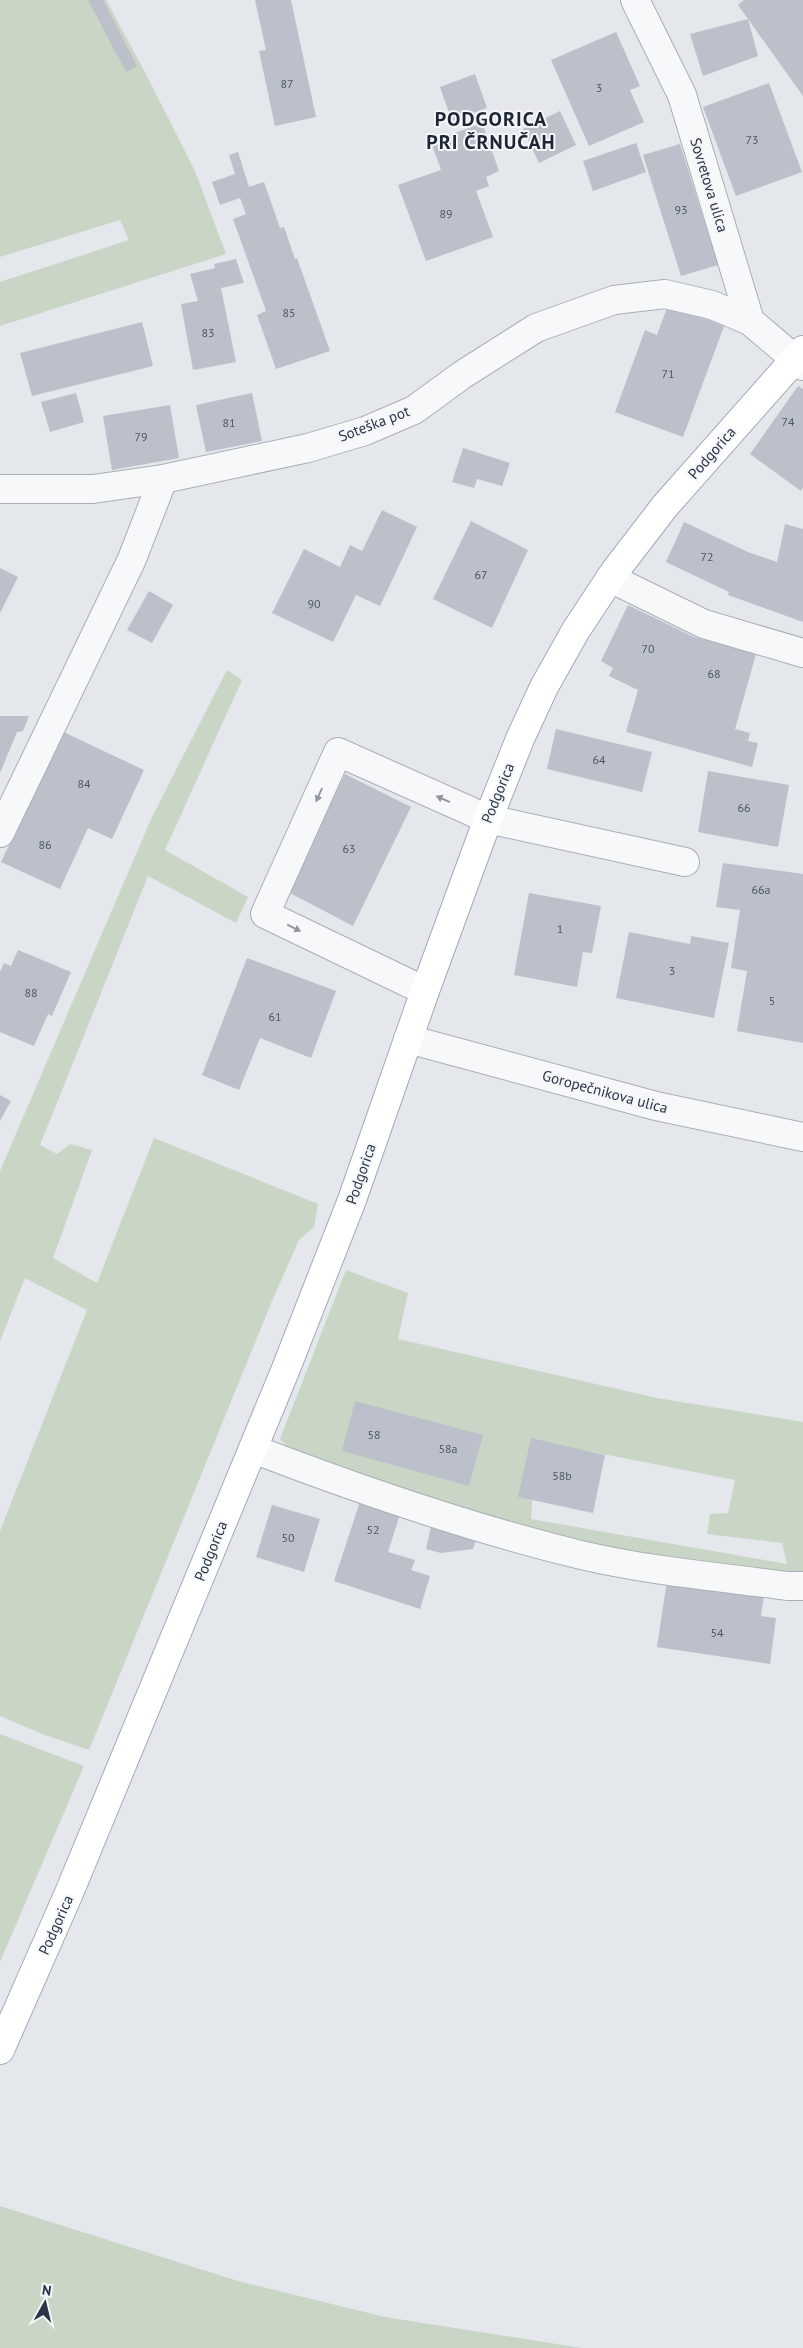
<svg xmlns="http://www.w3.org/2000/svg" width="803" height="2348" viewBox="0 0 803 2348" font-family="'PT Sans',sans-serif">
	<rect width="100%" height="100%" fill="#e4e7ec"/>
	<!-- green -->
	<g fill="#c9d6c5" fill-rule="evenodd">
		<polygon points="0,0 106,0 147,76 195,171 226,254 0,326 0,282 129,240 120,220 0,257"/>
		<polygon points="227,670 242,680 165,850 248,897 236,923 148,876 40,1145 57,1154 70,1144 92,1150 53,1258 97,1283 154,1138 318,1204 314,1227 299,1240 272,1301 89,1750 45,1735 0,1716 0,1531 87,1310 25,1278 0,1341 0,1171 152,817"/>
		<path d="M346 1270 408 1293 398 1339 657 1398 803 1422V1580L591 1548 296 1456 280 1439ZM552 1444 735 1480 728 1513 710 1514 707 1534 782 1543 787 1564 531 1519 533 1488Z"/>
		<polygon points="0,1734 84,1766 0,1962"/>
		<polygon points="0,2206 238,2281 385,2317 582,2348 0,2348"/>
	</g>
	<!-- building -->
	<g fill="#bbc0ca">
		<polygon points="88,0 103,0 137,66 126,72"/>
		<polygon points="255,0 291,0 316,117 275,126 259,51 266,50"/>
		<polygon points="744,0 803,0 803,96 748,19 758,56 703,76 690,34 748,19 738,5"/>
		<polygon points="616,32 640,86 630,90 644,122 589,146 551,60"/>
		<polygon points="475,74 487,108 452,121 440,87"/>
		<polygon points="769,83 802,172 736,196 703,107"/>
		<polygon points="560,111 576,145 539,163 523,129"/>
		<polygon points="482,123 499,171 486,177 489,186 476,191 493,237 426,261 398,185 441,170 431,142"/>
		<polygon points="636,143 646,172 593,191 583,161"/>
		<polygon points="680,144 718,265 681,276 643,155"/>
		<polygon points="238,152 249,187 264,182 280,228 284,227 295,259 297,258 330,351 276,369 257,315 266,311 233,219 246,214 240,198 220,205 212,182 235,174 229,155"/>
		<polygon points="236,259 244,283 221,288 236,362 193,370 181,304 198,301 190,274 215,268 214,264"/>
		<polygon points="668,305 724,326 683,437 615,412 645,330 657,335"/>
		<polygon points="142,322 153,366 32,396 20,353"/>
		<polygon points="798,386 803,389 803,487 801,491 750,454"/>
		<polygon points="76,393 84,422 50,432 41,402"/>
		<polygon points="252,393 262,441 206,452 196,405"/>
		<polygon points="170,405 179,458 112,470 103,416"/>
		<polygon points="463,448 510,463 502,486 477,479 474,488 452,482"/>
		<polygon points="382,510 417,527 380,606 356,595 333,642 272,613 304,549 340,567 350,545 362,551"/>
		<polygon points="471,521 528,550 492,628 433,599"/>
		<polygon points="684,522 748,552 777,562 785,524 803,529 803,622 728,595 729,592 666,562"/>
		<polygon points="0,568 18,577 0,613"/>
		<polygon points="149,591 173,605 152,643 127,630"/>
		<polygon points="628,605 694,637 756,654 735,729 750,733 748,741 758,743 752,767 626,732 638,690 609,676 613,668 601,661"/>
		<polygon points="0,716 29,716 23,731 17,732 0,773"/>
		<polygon points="57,729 144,770 112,839 88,828 60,889 1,862 30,801"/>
		<polygon points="556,729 652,752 642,792 547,769"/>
		<polygon points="708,771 789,785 778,847 698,832"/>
		<polygon points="345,774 411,807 353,926 288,892"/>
		<polygon points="723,863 803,874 803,1043 737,1031 747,971 731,968 740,910 716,907"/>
		<polygon points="529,893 601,906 592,953 583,952 577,987 514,975"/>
		<polygon points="629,932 690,944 691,936 729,943 714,1018 616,998"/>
		<polygon points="18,950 71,972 52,1016 48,1014 34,1046 0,1032 0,972 4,963 11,966"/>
		<polygon points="247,958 336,991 311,1058 260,1038 239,1090 202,1075"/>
		<polygon points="0,1095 11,1101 0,1121"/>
		<polygon points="355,1401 483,1435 469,1486 342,1451"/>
		<polygon points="531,1438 605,1455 593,1513 518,1497"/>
		<polygon points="362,1495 402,1508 388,1552 415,1560 411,1570 430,1576 420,1609 334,1581"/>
		<polygon points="272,1505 320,1519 304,1572 256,1557"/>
		<polygon points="432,1521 478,1534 473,1549 441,1553 426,1549"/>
		<polygon points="668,1574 765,1589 761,1616 776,1618 770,1664 657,1647"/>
	</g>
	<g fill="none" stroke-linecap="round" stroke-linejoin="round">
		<!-- minor casing -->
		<g stroke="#a9aeb7" stroke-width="30">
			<g id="minor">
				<polyline points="635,0 682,95 750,321 803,366"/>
				<polyline points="0,489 93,489 163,479 308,448 365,431 414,410 462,375 536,328 614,300 665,294 712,305 750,321"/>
				<polyline points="610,578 704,624 803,653"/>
				<polyline points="0,833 132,559 163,479"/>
				<polyline points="425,991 265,914 338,752 488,819 685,862"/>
				<polyline points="408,1039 656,1106 803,1137"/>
				<path d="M253 1449C360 1490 470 1528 581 1555 649 1571 719 1577 788 1586H803"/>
			</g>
		</g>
		<!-- major casing -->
		<g stroke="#a3abb8" stroke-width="30">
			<polyline id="major" points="0,2050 69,1893 285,1371 352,1200 425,991 488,819 520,739 544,687 576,630 615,571 665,506 803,350"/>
		</g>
		<!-- minor -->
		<use href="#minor" stroke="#f7f8fa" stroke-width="28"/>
		<!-- major -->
		<use href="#major" stroke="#fff" stroke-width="28"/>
	</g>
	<!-- one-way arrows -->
	<defs><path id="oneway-solid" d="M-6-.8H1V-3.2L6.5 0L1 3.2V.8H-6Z" transform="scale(1.25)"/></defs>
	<g fill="#9196a0">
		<use href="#oneway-solid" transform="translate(319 795) rotate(114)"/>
		<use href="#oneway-solid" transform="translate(443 799) rotate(-156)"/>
		<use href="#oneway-solid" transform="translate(294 928) rotate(26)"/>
	</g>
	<g text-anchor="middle" stroke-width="4" stroke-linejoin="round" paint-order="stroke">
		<!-- number labels -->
		<g font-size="12" fill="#4f5766">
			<text x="287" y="88">87</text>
			<text x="599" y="92">3</text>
			<text x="752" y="144">73</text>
			<text x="681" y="214">93</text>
			<text x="446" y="218">89</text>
			<text x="289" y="317">85</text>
			<text x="208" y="337">83</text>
			<text x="668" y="378">71</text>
			<text x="788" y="426">74</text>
			<text x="229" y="427">81</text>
			<text x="141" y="441">79</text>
			<text x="707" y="561">72</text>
			<text x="481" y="579">67</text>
			<text x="314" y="608">90</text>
			<text x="648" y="653">70</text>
			<text x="714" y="678">68</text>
			<text x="599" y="764">64</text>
			<text x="84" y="788">84</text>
			<text x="744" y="812">66</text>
			<text x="45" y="849">86</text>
			<text x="349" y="853">63</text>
			<text x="761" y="894">66a</text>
			<text x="560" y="933">1</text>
			<text x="672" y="975">3</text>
			<text x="31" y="997">88</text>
			<text x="772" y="1005">5</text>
			<text x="275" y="1021">61</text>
			<text x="374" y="1439">58</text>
			<text x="448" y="1453">58a</text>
			<text x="562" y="1480">58b</text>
			<text x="373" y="1534">52</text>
			<text x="288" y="1542">50</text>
			<text x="717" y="1637">54</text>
		</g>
		<!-- street labels -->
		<g font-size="15" fill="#2b3445" stroke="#f4f6f9">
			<text transform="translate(709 185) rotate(73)" y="5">Sovretova ulica</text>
			<text transform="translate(374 424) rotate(-21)" y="5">Soteška pot</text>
			<text transform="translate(712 453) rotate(-49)" y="5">Podgorica</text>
			<text transform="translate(498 793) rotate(-68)" y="5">Podgorica</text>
			<text transform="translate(605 1092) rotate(15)" y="5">Goropečnikova ulica</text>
			<text transform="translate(361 1174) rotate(-71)" y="5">Podgorica</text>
			<text transform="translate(211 1551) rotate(-68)" y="5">Podgorica</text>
			<text transform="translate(56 1925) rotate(-66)" y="5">Podgorica</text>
		</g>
		<!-- district labels -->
		<g font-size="20" font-weight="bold" letter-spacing="1" fill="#1d2536" stroke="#f4f6f9">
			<text x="491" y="126">PODGORICA<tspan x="491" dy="23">PRI ČRNUČAH</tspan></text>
		</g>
	</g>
	<!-- north arrow -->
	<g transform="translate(45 2303) rotate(8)" stroke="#f4f6f9" stroke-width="4" paint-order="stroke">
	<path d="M0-4L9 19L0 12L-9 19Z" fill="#2b3445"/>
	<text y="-8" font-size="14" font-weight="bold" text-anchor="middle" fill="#2b3445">N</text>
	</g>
</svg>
